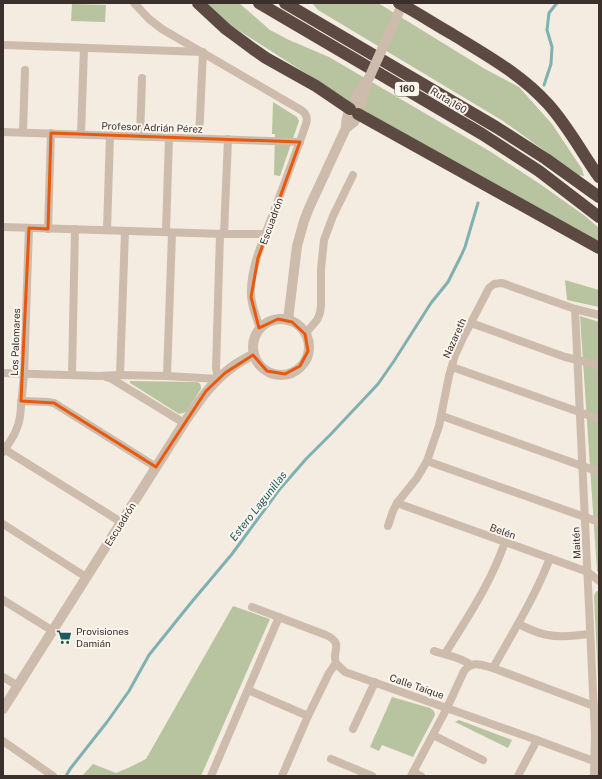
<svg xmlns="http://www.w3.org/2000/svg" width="602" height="779" viewBox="0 0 602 779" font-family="'Public Sans',sans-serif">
	<rect width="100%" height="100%" fill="#f4ebe1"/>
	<!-- green -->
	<g fill="#b8c4a0">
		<polygon points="206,3 239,3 270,30 289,40 329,57 491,152 540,184 585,216 599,228 599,243 387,125 230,25"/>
		<polygon points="312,3 378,3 485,69 519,87 552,124 582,169 584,176 578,175 503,121 318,10"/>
		<polygon points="72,4 106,5 105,22 71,21"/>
		<polygon points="273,102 297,117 299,121 280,176 274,175 275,134 272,134"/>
		<polygon points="565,280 599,290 599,307 567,300"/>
		<polygon points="580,316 599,322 599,573 597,571"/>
		<path d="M130 381 197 382C201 383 201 386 201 389L186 412 179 414 130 383Z"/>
		<polygon points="597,591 599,591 599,698 594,597 595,593"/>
		<polygon points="233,606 270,619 201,776 82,776 93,764 116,773 128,768 146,759"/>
		<polygon points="392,697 430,708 434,711 435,714 434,717 413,757 382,745 379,751 370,747"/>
		<polygon points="459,720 512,740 508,748 455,722"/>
	</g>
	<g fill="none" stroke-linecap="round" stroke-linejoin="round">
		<!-- stream -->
		<g stroke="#7fb0b2" stroke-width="3">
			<polyline points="544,85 551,64 552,47 547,30 549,13 557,3"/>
			<polyline points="66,776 70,769 107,722 129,691 149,655 190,604 232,554 279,490 306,459 331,434 378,384 394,361 431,303 448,282 461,256 465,247 478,203"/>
		</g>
		<!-- minor -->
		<g stroke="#cdbbac" stroke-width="8">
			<path d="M134 3 149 19 162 29 301 110C306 113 308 118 306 124 295 156 283 187 271 219 263 240 251 268 251 290 250 303 256 316 260 328"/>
			<polyline points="3,45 203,52 199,138"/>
			<polyline points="3,132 300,142"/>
			<polyline points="23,132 25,70"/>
			<polyline points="81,134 84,48"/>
			<polyline points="140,136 142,78"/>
			<polyline points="3,227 224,234 265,234"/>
			<polyline points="48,229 51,133"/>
			<polyline points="107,230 110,135"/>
			<polyline points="166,232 169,137"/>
			<polyline points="224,234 228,139"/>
			<polyline points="575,309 595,734 594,776"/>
			<polyline points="471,323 565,357 586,362 599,366"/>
			<polyline points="305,334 317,320 320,313 321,305 321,269 324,240 333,216 353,175"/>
			<polyline points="452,367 599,419"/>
			<polyline points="3,373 99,376 120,375 167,376 218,379 216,368 220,234"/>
			<polyline points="72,375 75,229"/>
			<polyline points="120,375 125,231"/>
			<polyline points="167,376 172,233"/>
			<polyline points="106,377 112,379 184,423"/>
			<polyline points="21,401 48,402 54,403 156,467"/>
			<polyline points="442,416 599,472"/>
			<polyline points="4,449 121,522"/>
			<path d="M3 452C11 440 18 431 20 417L24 374 29 228"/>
			<polyline points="427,461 599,522"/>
			<polyline points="397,503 588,572 599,581"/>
			<polyline points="3,524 86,577"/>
			<polyline points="388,526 393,511 397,503 417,478 427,461 439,426 449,376 455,355 462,340 489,288 494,284 502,283 575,309 599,315"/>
			<polyline points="3,600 53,631"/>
			<path d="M252 607 326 635C345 644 331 651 336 663 338 666 342 669 345 672L537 740 599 763"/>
			<path d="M518 624C528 628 538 634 548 635 562 638 577 635 590 634"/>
			<path d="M434 651C448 656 459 656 471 665"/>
			<path d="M445 654C467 618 491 583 505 542"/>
			<path d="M493 668C513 632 535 597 550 558"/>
			<polyline points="3,677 18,686"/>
			<polyline points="248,690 308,716"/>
			<polyline points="353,729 375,682"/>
			<polyline points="433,735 483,760"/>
			<polyline points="3,741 53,776"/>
			<polyline points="331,759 372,776"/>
			<polyline points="413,772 421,776"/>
			<polyline points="211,776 279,617"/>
			<polyline points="282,776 308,716 329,673 336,663"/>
			<path d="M411 776 447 708 464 671C473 660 481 665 493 668L594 706"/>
			<polyline points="518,776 537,740"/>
		</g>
		<!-- tertiary -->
		<g stroke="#cdbbac" stroke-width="10">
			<polyline points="392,27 403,3"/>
			<polyline points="346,128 354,122 358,114 367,84"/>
			<circle cx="281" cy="347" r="28"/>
			<path d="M288 320 297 246 304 221 309 208 346 128C346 125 346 121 347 118 350 103 360 90 369 78"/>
			<path d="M3 709 184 423C199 401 213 380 235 365 241 361 247 358 254 354"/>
		</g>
		<!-- motorway -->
		<g stroke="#5c4a42" stroke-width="12">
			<polyline points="198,3 226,29 253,49 266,58 316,86 350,109"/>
			<polyline points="259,3 482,134 539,171 599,217"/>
			<polyline points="285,3 496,127 546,159 599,197"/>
			<path d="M399 3C418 13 434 24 452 34 486 55 521 74 548 104 568 126 582 153 599 177"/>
			<polyline points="358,114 599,248"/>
		</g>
		<!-- tertiary-bridge -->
		<polyline stroke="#cdbbac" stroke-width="10" points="369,78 392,27"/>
	</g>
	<!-- marked area -->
	<path fill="none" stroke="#e8590c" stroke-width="3" stroke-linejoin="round" d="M51 133 300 142 258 258 251 297 259 328 278 319 292 322 305 334 308 351 300 366 285 374 267 371 253 355 225 373 206 391 156 467 54 403 21 401 29 228 48 229Z"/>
	<!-- icons -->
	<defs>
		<g id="supermarket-bare" transform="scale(1.2)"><path d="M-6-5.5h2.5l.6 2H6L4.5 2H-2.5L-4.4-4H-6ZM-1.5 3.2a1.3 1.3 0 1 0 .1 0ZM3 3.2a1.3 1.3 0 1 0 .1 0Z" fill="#1f5a5e" stroke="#fbf5ee" stroke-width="2.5" paint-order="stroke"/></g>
	</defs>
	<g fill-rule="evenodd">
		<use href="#supermarket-bare" x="64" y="637"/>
	</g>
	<g text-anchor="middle" stroke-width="4" stroke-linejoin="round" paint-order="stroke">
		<!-- shield labels -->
		<rect fill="#fbf5ee" stroke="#756b66" stroke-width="1" x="395" y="82" width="24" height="14" rx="3"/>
		<g font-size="9" font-weight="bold" fill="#3b302b">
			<text x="407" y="92">160</text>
		</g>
		<!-- street labels -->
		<g font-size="10" fill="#3b302b" stroke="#fbf5ee">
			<text transform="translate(449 100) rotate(31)" y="4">Ruta 160</text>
			<text transform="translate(152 127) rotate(2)" y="4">Profesor Adrián Pérez</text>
			<text transform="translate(271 221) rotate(-70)" y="4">Escuadrón</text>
			<text transform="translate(454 338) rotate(-66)" y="4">Nazareth</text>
			<text transform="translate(15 342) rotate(-88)" y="4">Los Palomares</text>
			<text transform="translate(120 524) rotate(-58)" y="4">Escuadrón</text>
			<text transform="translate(503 531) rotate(20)" y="4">Belén</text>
			<text transform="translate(576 543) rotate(-93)" y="4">Maitén</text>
			<text transform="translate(417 686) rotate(19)" y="4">Calle Taique</text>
		</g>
		<!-- poi labels -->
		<g font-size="10" fill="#3b302b" stroke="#fbf5ee" text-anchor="start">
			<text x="76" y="635">Provisiones<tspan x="76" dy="12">Damián</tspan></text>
		</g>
		<!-- water labels -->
		<g font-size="11" font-style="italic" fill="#1f5a5e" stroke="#fbf5ee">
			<text transform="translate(258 506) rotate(-52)" y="4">Estero Lagunillas</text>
		</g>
	</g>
	<!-- border -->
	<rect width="602" height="779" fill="none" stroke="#3b302b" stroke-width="8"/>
</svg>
